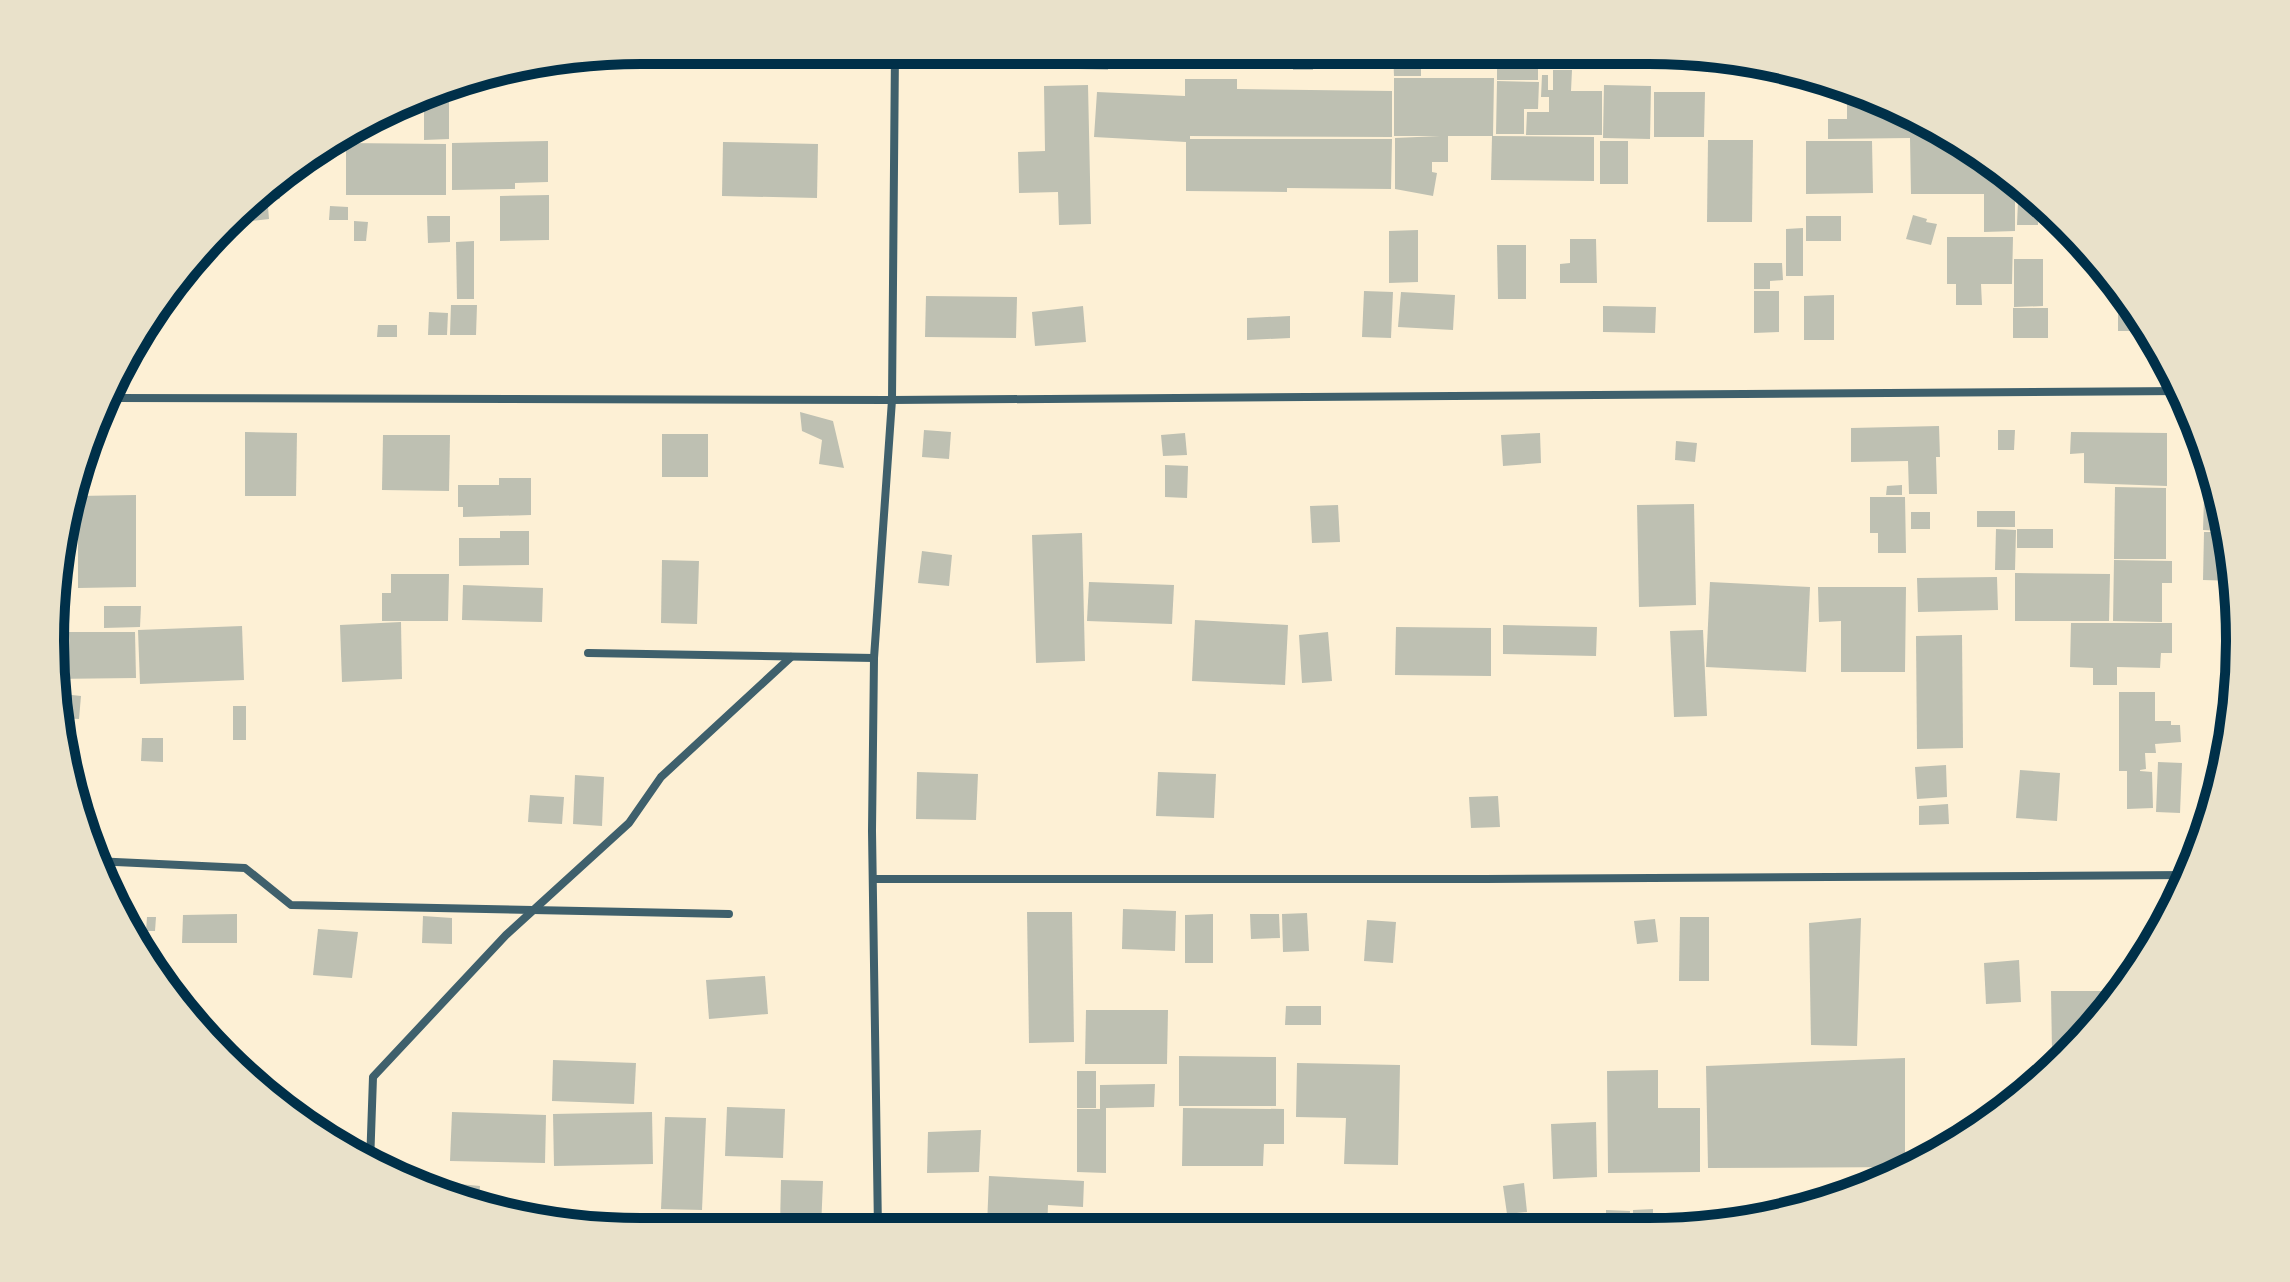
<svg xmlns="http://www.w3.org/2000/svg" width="2290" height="1282" viewBox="0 0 2290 1282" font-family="Figtree,sans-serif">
	<rect width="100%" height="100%" fill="#fdf0d5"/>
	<!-- building -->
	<g fill="#bec0b2">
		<polygon points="1048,50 1109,51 1108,70 1048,68"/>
		<polygon points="1393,51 1421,51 1421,76 1394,76"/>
		<polygon points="1497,51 1532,51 1532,57 1497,56"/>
		<polygon points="1688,51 1707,55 1707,59 1688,59"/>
		<rect x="1293" y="53" width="20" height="17"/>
		<rect x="1497" y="58" width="41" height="22"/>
		<polygon points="1553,70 1572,70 1571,91 1602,91 1602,135 1526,135 1527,112 1549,112 1549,97 1541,97 1542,75 1548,75 1548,90 1553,90"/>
		<polygon points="1394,78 1494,78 1493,136 1448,136 1448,162 1432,162 1432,172 1437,173 1433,196 1395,189 1395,138 1440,136 1394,136"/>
		<polygon points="1185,79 1237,79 1237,89 1392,91 1392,137 1190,136 1190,139 1392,139 1391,189 1287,188 1287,192 1186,191 1186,142 1094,137 1097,92 1185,96"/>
		<polygon points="1497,81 1539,82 1538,109 1524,109 1524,134 1496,134"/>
		<polygon points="1088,85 1091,224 1059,225 1058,192 1019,193 1018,152 1045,151 1044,86"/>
		<polygon points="1604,85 1651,86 1650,139 1603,138"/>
		<polygon points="1847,91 1859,91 1945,129 1948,131 1948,141 1961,141 2015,180 2015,231 1984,232 1984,194 1911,194 1910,138 1828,139 1828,119 1847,119"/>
		<polygon points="1654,92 1705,92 1704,137 1654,137"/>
		<polygon points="424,96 449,96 449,139 424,140"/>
		<polygon points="1492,136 1594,137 1594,181 1491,180"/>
		<polygon points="1708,140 1753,140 1752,222 1707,222"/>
		<polygon points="548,141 548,182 515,183 515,189 452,190 452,143"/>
		<rect x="1600" y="141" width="28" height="43"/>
		<polygon points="1806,141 1872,141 1873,193 1806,194"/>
		<polygon points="723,142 818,144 817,198 722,196"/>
		<polygon points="346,143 446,144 446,195 346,195"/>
		<polygon points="278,175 280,199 254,201"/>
		<polygon points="549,195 549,240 500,241 500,196"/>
		<polygon points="2037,200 2038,225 2017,225 2018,201"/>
		<polygon points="330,206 348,207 348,220 329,220"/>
		<polygon points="268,207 269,219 251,221 250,209"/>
		<polygon points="1913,215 1927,219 1926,222 1937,224 1931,245 1906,239"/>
		<polygon points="427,216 450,216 450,242 428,243"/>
		<rect x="1806" y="216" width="35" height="25"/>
		<polygon points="354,221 368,222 366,241 354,241"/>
		<polygon points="1803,228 1803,276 1786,276 1786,229"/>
		<polygon points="1418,230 1418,282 1389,283 1389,231"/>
		<polygon points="1947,237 2013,237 2012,284 1981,284 1982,305 1956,305 1956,284 1947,284"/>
		<polygon points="1570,239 1596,239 1597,283 1560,283 1560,264 1570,263"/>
		<polygon points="474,241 474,299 457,299 456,242"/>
		<polygon points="1497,245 1526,245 1526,299 1498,299"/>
		<polygon points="2014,259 2043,259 2043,306 2014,307"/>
		<polygon points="1754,263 1782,263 1783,280 1770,281 1770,289 1754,289"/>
		<polygon points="2118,282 2149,331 2118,331"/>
		<polygon points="1364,291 1393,292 1391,338 1362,337"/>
		<polygon points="1754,291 1779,291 1779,332 1754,333"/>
		<polygon points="1401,292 1455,295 1453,330 1398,327"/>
		<polygon points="1834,295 1834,340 1804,340 1804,296"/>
		<polygon points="926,296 1017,297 1016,338 925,337"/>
		<polygon points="451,305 477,305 476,335 450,335"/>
		<polygon points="1083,306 1086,342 1035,346 1032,312"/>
		<polygon points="1603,306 1656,307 1655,333 1603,332"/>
		<rect x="2013" y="308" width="35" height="30"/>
		<polygon points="429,312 448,313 447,335 428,335"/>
		<polygon points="1290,316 1290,338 1247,340 1247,318"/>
		<polygon points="378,325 397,325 397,337 377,337"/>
		<polygon points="800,412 833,421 844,468 819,464 822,440 802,431"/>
		<polygon points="1939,426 1940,457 1936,457 1937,494 1909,494 1908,461 1851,462 1851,428"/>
		<polygon points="924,430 951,432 949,459 922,457"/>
		<polygon points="1998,430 2015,430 2014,450 1998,450"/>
		<polygon points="245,432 297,433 296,496 245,496"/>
		<polygon points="2071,432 2167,433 2167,486 2084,483 2084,453 2070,454"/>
		<polygon points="1185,433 1187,455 1163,456 1161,435"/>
		<polygon points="1540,433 1541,463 1503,466 1501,435"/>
		<rect x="662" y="434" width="46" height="43"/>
		<polygon points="383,435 450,435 449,491 382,490"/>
		<polygon points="1676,441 1697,443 1695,462 1675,460"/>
		<polygon points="2203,443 2204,446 2215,474 2202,474"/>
		<polygon points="1165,465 1188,466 1187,498 1165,497"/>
		<polygon points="499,478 531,478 531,515 463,517 463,507 458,507 458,485 499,485"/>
		<polygon points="1902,485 1902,495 1886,495 1887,486"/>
		<polygon points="2115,487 2166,488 2166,559 2114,559"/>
		<polygon points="136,495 136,587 78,588 78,496"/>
		<polygon points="1870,497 1905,497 1906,553 1878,553 1878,533 1870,533"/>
		<polygon points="2204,498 2220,498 2220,531 2203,530"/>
		<polygon points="1694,504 1696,605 1639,607 1637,505"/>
		<polygon points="1338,505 1340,542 1312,543 1310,506"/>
		<rect x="1977" y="511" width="38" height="16"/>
		<rect x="1911" y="512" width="19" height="17"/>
		<polygon points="1996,529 2016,530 2015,570 1995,570"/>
		<rect x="2017" y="529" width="36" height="19"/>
		<polygon points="500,531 529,531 529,565 459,566 459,538 500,538"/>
		<polygon points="2204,532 2227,532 2235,581 2203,580"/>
		<polygon points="1082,533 1085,661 1036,663 1032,535"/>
		<polygon points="922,551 952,555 949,586 918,583"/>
		<polygon points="64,552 66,552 66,628 56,628"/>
		<polygon points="662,560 699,561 697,624 661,623"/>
		<polygon points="2114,560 2172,561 2172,583 2162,583 2162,622 2113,621"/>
		<polygon points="2015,573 2110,574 2109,621 2015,621"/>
		<polygon points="391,574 449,574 448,621 382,621 382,593 391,593"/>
		<polygon points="1997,577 1998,610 1918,612 1917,578"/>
		<polygon points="1089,582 1174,585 1172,624 1087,621"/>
		<polygon points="1710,582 1810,587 1806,672 1706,667"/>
		<polygon points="2222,582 2235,582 2239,603 2238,636 2234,636 2235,593 2221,593"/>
		<polygon points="463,585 543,588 542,622 462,620"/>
		<polygon points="1818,587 1906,587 1905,672 1841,672 1841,621 1819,622"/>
		<polygon points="104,606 141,606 140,627 104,628"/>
		<polygon points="1195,620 1288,625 1285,685 1192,681"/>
		<polygon points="401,622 402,679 342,682 340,625"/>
		<polygon points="2071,623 2172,623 2172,653 2161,653 2160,668 2117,667 2117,685 2093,685 2093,668 2070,667"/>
		<polygon points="1503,625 1597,627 1596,656 1503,654"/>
		<polygon points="242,626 244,680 140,684 138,630"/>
		<polygon points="1396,627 1491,628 1491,676 1395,675"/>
		<polygon points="1703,630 1707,716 1674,717 1670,631"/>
		<polygon points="56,632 135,632 136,678 51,679"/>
		<polygon points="1328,632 1332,681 1302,683 1299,635"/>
		<polygon points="1962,635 1963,748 1917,749 1916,636"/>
		<polygon points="2119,692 2155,692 2155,721 2171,721 2171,725 2180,725 2181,742 2155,744 2156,753 2145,753 2146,769 2140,770 2140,771 2152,772 2153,808 2127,809 2127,771 2119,771"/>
		<polygon points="54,693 81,696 79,719 60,718"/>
		<rect x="233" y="706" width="13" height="34"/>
		<polygon points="142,738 163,738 163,762 141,761"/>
		<polygon points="2158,762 2182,763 2180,813 2156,812"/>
		<polygon points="1946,765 1947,797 1917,799 1915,767"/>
		<polygon points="71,766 79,766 77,787 76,787"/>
		<polygon points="2020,770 2060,773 2057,821 2016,818"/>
		<polygon points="917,772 978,774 976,820 916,819"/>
		<polygon points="1158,772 1216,774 1214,818 1156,816"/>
		<polygon points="575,775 604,777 602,826 573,824"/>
		<polygon points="530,795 564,797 562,824 528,822"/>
		<polygon points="1498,796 1500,827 1471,828 1469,797"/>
		<polygon points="1948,804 1949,824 1919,825 1919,806"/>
		<polygon points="1123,909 1176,911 1175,951 1122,949"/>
		<polygon points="1027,912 1072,912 1074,1042 1029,1043"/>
		<polygon points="1307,913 1309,951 1283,952 1282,914"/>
		<polygon points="237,914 237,943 182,943 183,915"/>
		<polygon points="1213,914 1213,963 1185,963 1185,915"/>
		<polygon points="1250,914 1279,914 1280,938 1251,939"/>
		<polygon points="423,916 452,918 452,944 422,943"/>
		<polygon points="147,917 156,917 155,931 146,931"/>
		<polygon points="1680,917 1709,917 1709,981 1679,981"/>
		<polygon points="1861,918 1857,1046 1811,1045 1809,923"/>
		<polygon points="1655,919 1658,942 1637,944 1634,921"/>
		<polygon points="1367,920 1396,922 1393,963 1364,961"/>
		<polygon points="318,929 358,932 352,978 313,975"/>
		<polygon points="2019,960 2021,1002 1986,1004 1984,963"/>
		<polygon points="765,976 768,1014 709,1019 706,980"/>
		<polygon points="2051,991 2106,991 2106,1008 2073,1051 2052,1051"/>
		<polygon points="1286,1006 1321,1006 1321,1025 1285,1025"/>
		<polygon points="1086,1010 1168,1010 1167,1064 1085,1064"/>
		<polygon points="1179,1056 1276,1057 1276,1106 1179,1106"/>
		<polygon points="1905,1058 1905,1167 1708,1168 1706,1066"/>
		<polygon points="553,1060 636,1063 634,1104 552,1101"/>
		<polygon points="1297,1063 1400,1065 1398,1165 1344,1164 1346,1118 1296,1117"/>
		<polygon points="1658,1070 1658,1108 1700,1108 1700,1172 1608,1173 1607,1071"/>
		<rect x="1077" y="1071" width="19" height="37"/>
		<polygon points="1155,1084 1154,1107 1106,1108 1106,1173 1077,1172 1077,1109 1100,1109 1100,1085"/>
		<polygon points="727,1107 785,1109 783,1158 725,1156"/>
		<polygon points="1183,1108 1284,1109 1284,1144 1264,1144 1263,1166 1182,1166"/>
		<polygon points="452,1112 546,1115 545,1163 450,1161"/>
		<polygon points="652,1112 653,1164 554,1166 553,1114"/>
		<polygon points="665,1117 706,1118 702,1210 661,1209"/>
		<polygon points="1596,1122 1597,1177 1553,1179 1551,1124"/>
		<polygon points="981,1130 979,1172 927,1173 928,1132"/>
		<polygon points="989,1176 1084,1181 1083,1207 1048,1205 1047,1229 987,1226"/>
		<polygon points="781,1180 823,1181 821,1228 780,1227"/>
		<polygon points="449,1183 480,1186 478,1206 448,1199"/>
		<polygon points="1524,1183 1527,1212 1507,1214 1503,1186"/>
		<polygon points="1653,1209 1653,1227 1633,1227 1633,1210"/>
		<polygon points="1606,1210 1630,1211 1629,1227 1606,1227"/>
		<polygon points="601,1224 633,1224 633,1231 601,1230"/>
	</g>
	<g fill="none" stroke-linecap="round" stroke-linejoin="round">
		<!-- minor -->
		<g stroke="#3f606c" stroke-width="8">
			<polyline points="111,398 892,400 2183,391"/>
			<polyline points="588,653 874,658"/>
			<polyline points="94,861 245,868 291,905 729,914"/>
			<polyline points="874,879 1484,879 2189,875"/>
			<polyline points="370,1164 373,1077 506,935 629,823 661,777 791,657"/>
			<polyline points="878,1230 872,831 874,658 892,400 895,50"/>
		</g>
	</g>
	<!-- crop -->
	<path d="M0 0H2290V1282H0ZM641 64H1649A577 577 0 0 1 2226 641V641A577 577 0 0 1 1649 1218H641A577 577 0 0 1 64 641V641A577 577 0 0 1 641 64Z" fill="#e9e1ca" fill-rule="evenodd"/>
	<path fill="none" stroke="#003049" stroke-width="10" d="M641 64H1649A577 577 0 0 1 2226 641V641A577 577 0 0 1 1649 1218H641A577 577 0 0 1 64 641V641A577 577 0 0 1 641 64Z"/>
</svg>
